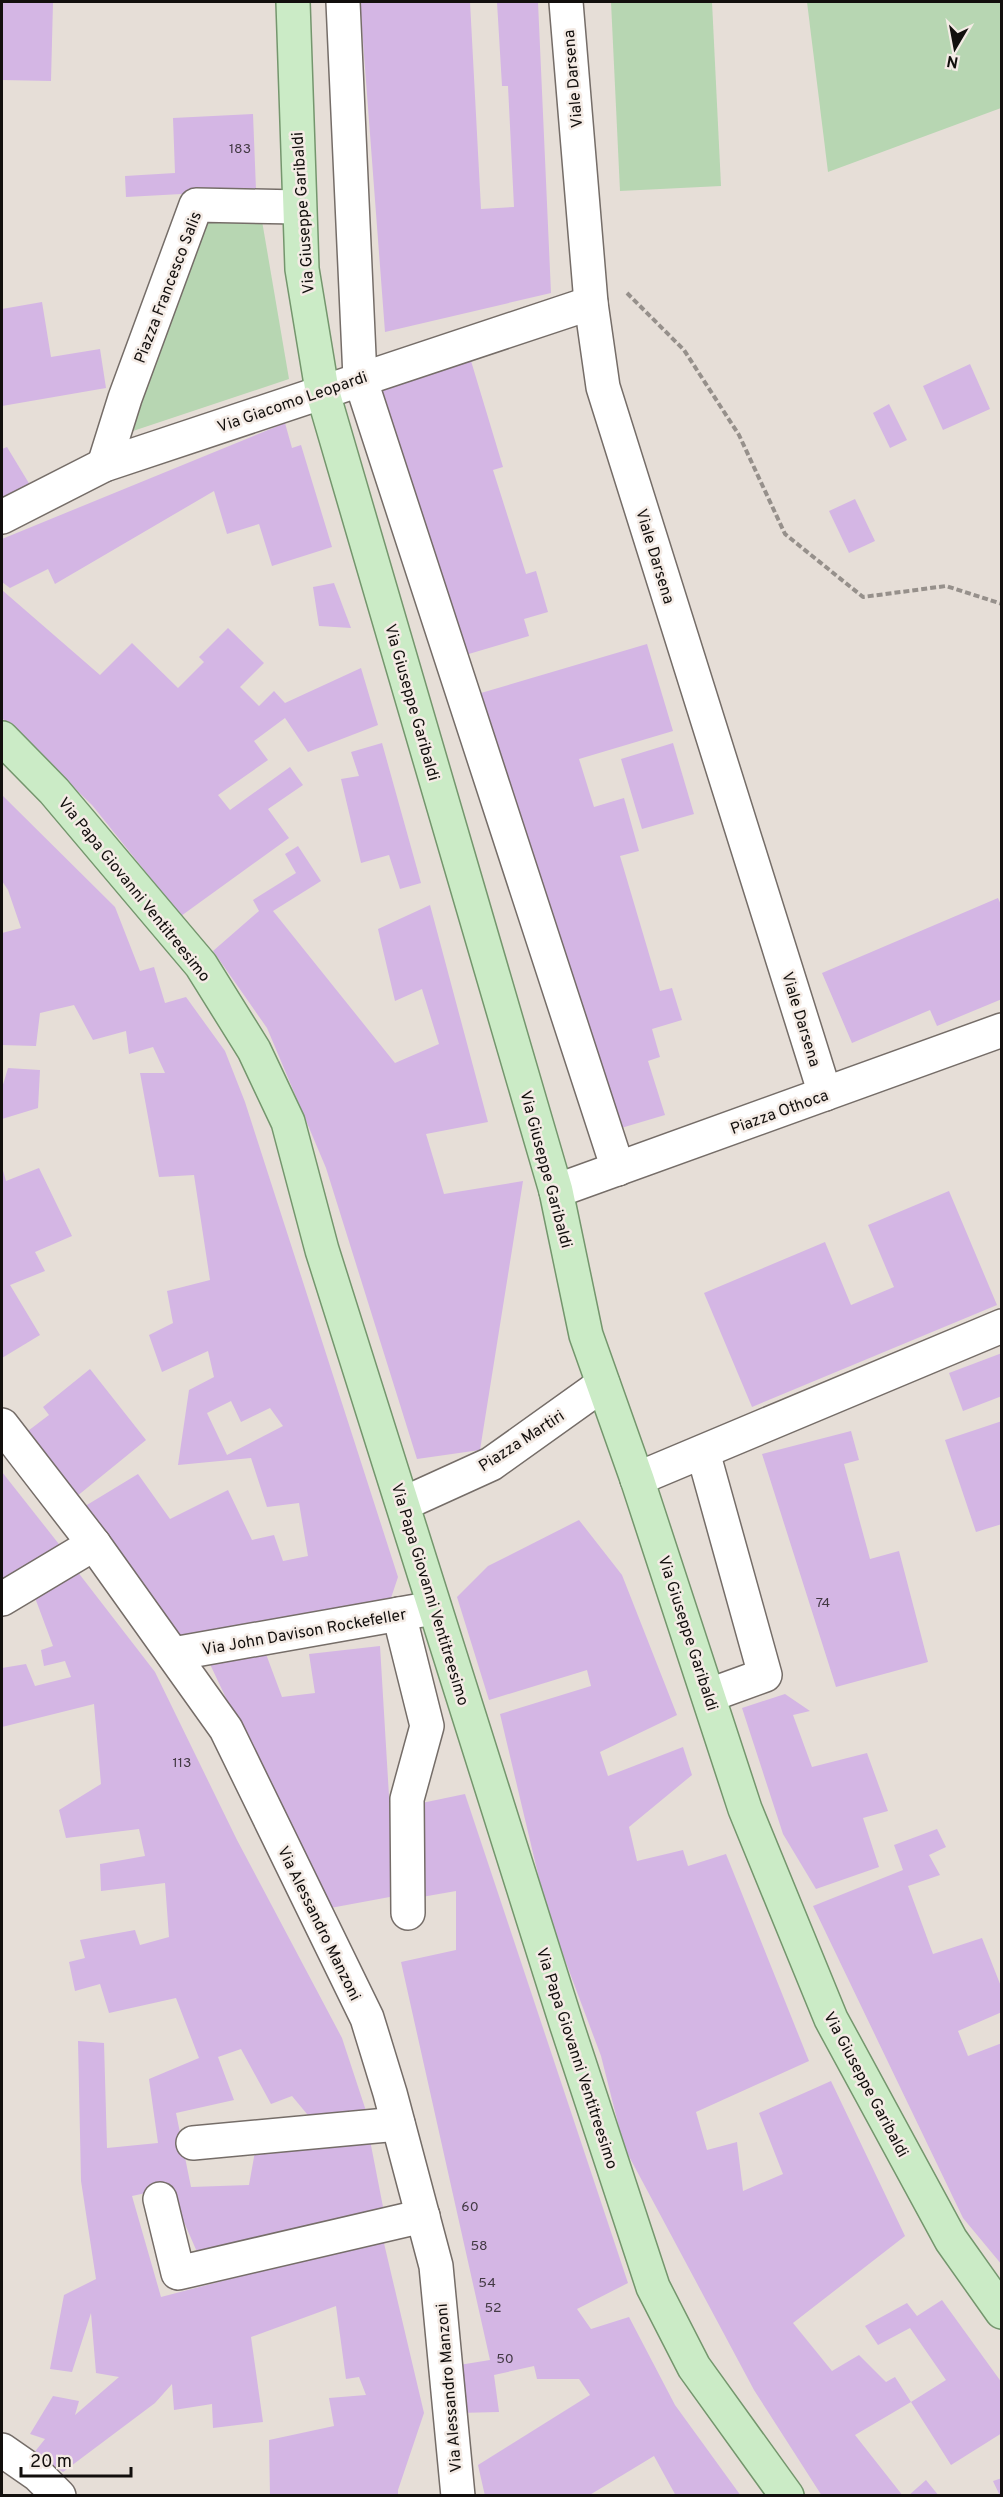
<svg xmlns="http://www.w3.org/2000/svg" width="1003" height="2497" viewBox="0 0 1003 2497" font-family="Overpass,sans-serif">
	<rect width="100%" height="100%" fill="#e6ded7"/>
	<!-- green -->
	<g fill="#b7d6b2">
		<polygon points="611,2 712,2 721,186 620,191"/>
		<polygon points="807,2 1001,2 1001,108 828,172"/>
		<polygon points="261,215 289,379 127,433 204,217"/>
	</g>
	<!-- building -->
	<g fill="#d4b6e4" fill-rule="evenodd">
		<polygon points="2,2 53,2 51,81 2,80"/>
		<polygon points="360,2 470,2 481,209 514,207 508,86 502,86 497,2 538,2 551,293 385,332"/>
		<polygon points="253,114 256,190 126,197 125,176 175,173 173,118"/>
		<polygon points="42,302 51,357 100,349 106,388 2,406 2,309"/>
		<polygon points="468,351 503,467 493,470 526,574 536,571 548,612 524,619 529,636 462,656 378,379"/>
		<polygon points="970,364 990,409 943,430 923,386"/>
		<polygon points="889,404 907,440 890,448 873,413"/>
		<polygon points="285,423 292,448 301,445 332,547 272,566 259,524 227,534 214,491 55,584 48,569 10,588 2,582 2,539"/>
		<polygon points="7,447 33,490 2,503 2,449"/>
		<polygon points="855,499 875,541 849,553 829,511"/>
		<polygon points="334,583 351,628 319,626 313,587"/>
		<polygon points="2,590 100,675 132,643 178,688 204,662 199,657 228,628 264,663 240,687 259,706 274,691 285,703 361,668 378,725 308,752 285,718 254,741 268,760 218,795 230,810 290,767 303,785 268,809 289,838 181,916 92,805 2,718"/>
		<polygon points="647,644 673,731 579,759 594,807 624,798 639,851 620,856 660,991 672,988 682,1020 652,1029 660,1057 648,1061 665,1115 611,1131 481,693"/>
		<polygon points="382,743 421,883 400,889 389,855 361,863 341,779 359,776 351,752"/>
		<polygon points="673,743 694,814 642,829 621,759"/>
		<path d="M2 795 115 907 140 971 154 967 165 1003 186 997 225 1051 245 1102 398 1577 389 1604 176 1640 77 1511 138 1474 170 1519 228 1490 252 1540 274 1535 283 1561 308 1556 299 1503 267 1507 251 1458 178 1465 189 1390 214 1377 208 1351 162 1372 149 1335 173 1323 167 1291 210 1280 194 1175 159 1177 140 1073H165L153 1047 129 1054 126 1031 93 1040 74 1005 40 1013 36 1046 2 1045V933L21 928 8 890 2 881ZM231 1401 241 1422 270 1408 283 1426 227 1455 207 1413Z"/>
		<polygon points="298,846 321,881 273,911 395,1063 439,1044 422,989 395,1001 378,929 430,905 488,1122 426,1134 444,1194 523,1181 480,1450 417,1459 326,1168 267,1028 213,951 259,911 253,900 296,873 285,854"/>
		<polygon points="998,898 1002,907 1002,999 937,1026 930,1010 852,1043 822,973"/>
		<polygon points="8,1068 40,1070 38,1108 2,1119 2,1088"/>
		<polygon points="2,1167 6,1181 39,1168 72,1236 35,1252 45,1271 10,1285 40,1335 2,1358"/>
		<polygon points="949,1191 997,1305 752,1407 704,1293 825,1242 851,1305 894,1287 868,1225"/>
		<polygon points="1002,1353 1002,1396 963,1411 949,1373"/>
		<polygon points="90,1369 146,1440 71,1501 20,1437 49,1415 43,1407"/>
		<polygon points="1002,1421 1002,1524 976,1532 945,1440"/>
		<polygon points="851,1431 859,1460 844,1464 870,1559 899,1551 928,1662 836,1687 762,1454"/>
		<polygon points="2,1472 62,1548 2,1581"/>
		<polygon points="579,1520 622,1575 677,1715 600,1752 608,1776 683,1747 692,1775 629,1827 637,1861 683,1850 688,1866 726,1854 809,2061 696,2112 707,2150 737,2142 743,2191 783,2174 759,2113 831,2081 905,2236 793,2323 832,2371 859,2355 886,2382 895,2377 911,2402 855,2435 903,2496 822,2496 754,2390 624,2147 601,2056 547,1912 500,1714 591,1686 587,1670 489,1700 457,1597 488,1566"/>
		<polygon points="77,1571 155,1672 237,1840 342,2038 368,2117 317,2126 292,2096 271,2104 241,2049 218,2057 234,2100 176,2113 191,2187 249,2185 257,2140 369,2135 384,2212 201,2261 169,2188 132,2196 161,2297 383,2239 424,2413 398,2490 398,2496 270,2496 269,2440 334,2426 329,2398 366,2395 359,2377 346,2379 336,2306 251,2337 263,2422 213,2428 212,2404 174,2410 172,2384 155,2403 63,2472 33,2454 45,2439 30,2434 53,2396 79,2401 75,2415 119,2377 96,2373 91,2313 72,2372 50,2369 64,2295 96,2279 81,2181 78,2041 104,2043 107,2148 158,2143 149,2079 199,2058 176,1998 109,2013 100,1984 75,1991 69,1962 85,1958 80,1940 135,1930 140,1945 169,1937 165,1883 101,1891 100,1864 145,1856 139,1829 66,1838 59,1810 101,1784 94,1704 2,1727 2,1668 26,1664 35,1686 71,1677 65,1661 44,1666 41,1650 53,1646 34,1595"/>
		<polygon points="380,1646 395,1896 325,1909 209,1662 266,1654 282,1697 315,1693 309,1654"/>
		<polygon points="785,1694 810,1711 793,1715 812,1767 867,1753 888,1811 863,1818 879,1867 816,1889 783,1834 742,1708"/>
		<polygon points="465,1794 628,2283 577,2309 591,2329 629,2317 675,2405 741,2496 676,2496 654,2456 588,2496 485,2496 478,2465 590,2395 579,2379 537,2379 534,2366 494,2375 499,2412 457,2413 453,2366 490,2360 401,1962 456,1950 456,1891 416,1898 417,1804"/>
		<polygon points="937,1829 946,1847 929,1855 940,1875 908,1886 933,1954 982,1938 1002,1989 1002,2012 958,2031 968,2056 1002,2043 1002,2265 963,2218 813,1906 903,1870 894,1845"/>
		<polygon points="942,2300 1002,2383 1002,2433 951,2465 911,2402 946,2380 910,2328 878,2345 865,2326 907,2303 917,2316"/>
		<polygon points="1002,2478 1002,2496 1000,2496 993,2481"/>
		<polygon points="926,2480 939,2496 908,2496"/>
	</g>
	<g fill="none" stroke-linecap="round" stroke-linejoin="round">
		<!-- minor casing -->
		<g stroke="#756d68" stroke-width="36">
			<g id="minor">
				<polyline points="343,2 360,378 618,1169"/>
				<polyline points="566,2 591,303 603,387 825,1094"/>
				<polyline points="104,465 125,398 196,205 299,207"/>
				<polyline points="2,517 104,465 591,303"/>
				<polyline points="556,1191 1002,1030"/>
				<polyline points="2,1425 94,1544 226,1729 367,2018 390,2093 436,2266 458,2496"/>
				<polyline points="703,1452 765,1675 710,1695"/>
				<polyline points="637,1479 1002,1326"/>
				<polyline points="403,1504 491,1464 603,1384"/>
				<polyline points="2,1599 94,1544"/>
				<polyline points="399,1614 427,1726 407,1799 408,1913"/>
				<polyline points="173,1654 422,1610"/>
				<polyline points="193,2143 398,2124"/>
				<polyline points="160,2199 178,2273 423,2216"/>
				<polyline points="2,2450 38,2475 59,2496"/>
			</g>
		</g>
		<!-- major casing -->
		<g stroke="#74966d" stroke-width="36">
			<g id="major">
				<polyline points="293,2 302,269 322,390 556,1191 586,1335 637,1479 745,1809 831,2019 951,2240 1002,2312"/>
				<polyline points="2,738 54,791 201,965 254,1050 288,1122 322,1250 567,2026 653,2287 694,2367 787,2496"/>
			</g>
		</g>
		<!-- path -->
		<polyline stroke="#96908b" stroke-width="4" stroke-dasharray="6 3" stroke-linecap="butt" points="627,293 684,350 739,435 785,534 863,597 946,586 1002,604"/>
		<!-- minor -->
		<use href="#minor" stroke="#fff" stroke-width="33"/>
		<!-- major -->
		<use href="#major" stroke="#cbebc6" stroke-width="33"/>
	</g>
	<g text-anchor="middle" stroke-width="5" stroke-linejoin="round" paint-order="stroke">
		<!-- number labels -->
		<g font-size="14" fill="#423943">
			<text x="240" y="153">183</text>
			<text x="823" y="1607">74</text>
			<text x="182" y="1767">113</text>
			<text x="470" y="2211">60</text>
			<text x="479" y="2250">58</text>
			<text x="487" y="2287">54</text>
			<text x="493" y="2312">52</text>
			<text x="505" y="2363">50</text>
		</g>
		<!-- street labels -->
		<g font-size="16" fill="#120f0d" stroke="#f4ebe5">
			<text transform="translate(572 79) rotate(-95)" y="6">Viale Darsena</text>
			<text transform="translate(302 213) rotate(-94)" y="6">Via Giuseppe Garibaldi</text>
			<text transform="translate(167 287) rotate(-69)" y="6">Piazza Francesco Salis</text>
			<text transform="translate(292 401) rotate(-19)" y="6">Via Giacomo Leopardi</text>
			<text transform="translate(656 556) rotate(73)" y="6">Viale Darsena</text>
			<text transform="translate(413 702) rotate(74)" y="6">Via Giuseppe Garibaldi</text>
			<text transform="translate(135 889) rotate(51)" y="6">Via Papa Giovanni Ventitreesimo</text>
			<text transform="translate(802 1019) rotate(73)" y="6">Viale Darsena</text>
			<text transform="translate(779 1111) rotate(-20)" y="6">Piazza Othoca</text>
			<text transform="translate(547 1169) rotate(75)" y="6">Via Giuseppe Garibaldi</text>
			<text transform="translate(521 1440) rotate(-33)" y="6">Piazza Martiri</text>
			<text transform="translate(431 1594) rotate(73)" y="6">Via Papa Giovanni Ventitreesimo</text>
			<text transform="translate(304 1631) rotate(-10)" y="6">Via John Davison Rockefeller</text>
			<text transform="translate(689 1633) rotate(72)" y="6">Via Giuseppe Garibaldi</text>
			<text transform="translate(320 1923) rotate(64)" y="6">Via Alessandro Manzoni</text>
			<text transform="translate(578 2058) rotate(72)" y="6">Via Papa Giovanni Ventitreesimo</text>
			<text transform="translate(867 2084) rotate(62)" y="6">Via Giuseppe Garibaldi</text>
			<text transform="translate(448 2388) rotate(-95)" y="6">Via Alessandro Manzoni</text>
		</g>
	</g>
	<!-- border -->
	<rect width="1003" height="2497" fill="none" stroke="#120f0d" stroke-width="6"/>
	<!-- north arrow -->
	<g transform="translate(955 48) rotate(190)" stroke="#f4ebe5" stroke-width="4.5" paint-order="stroke">
	<path d="M0-4.5L10 22L0 15L-10 22Z" fill="#120f0d"/>
	<text y="-9" font-size="16" font-weight="bold" text-anchor="middle" fill="#120f0d">N</text>
	</g>
	<!-- scale -->
	<path d="M21 2467v9h110v-9" fill="none" stroke="#120f0d" stroke-width="3"/>
	<text x="30" y="2467" font-size="18" fill="#120f0d" stroke="#f4ebe5" stroke-width="4.5" paint-order="stroke">20 m</text>
</svg>
